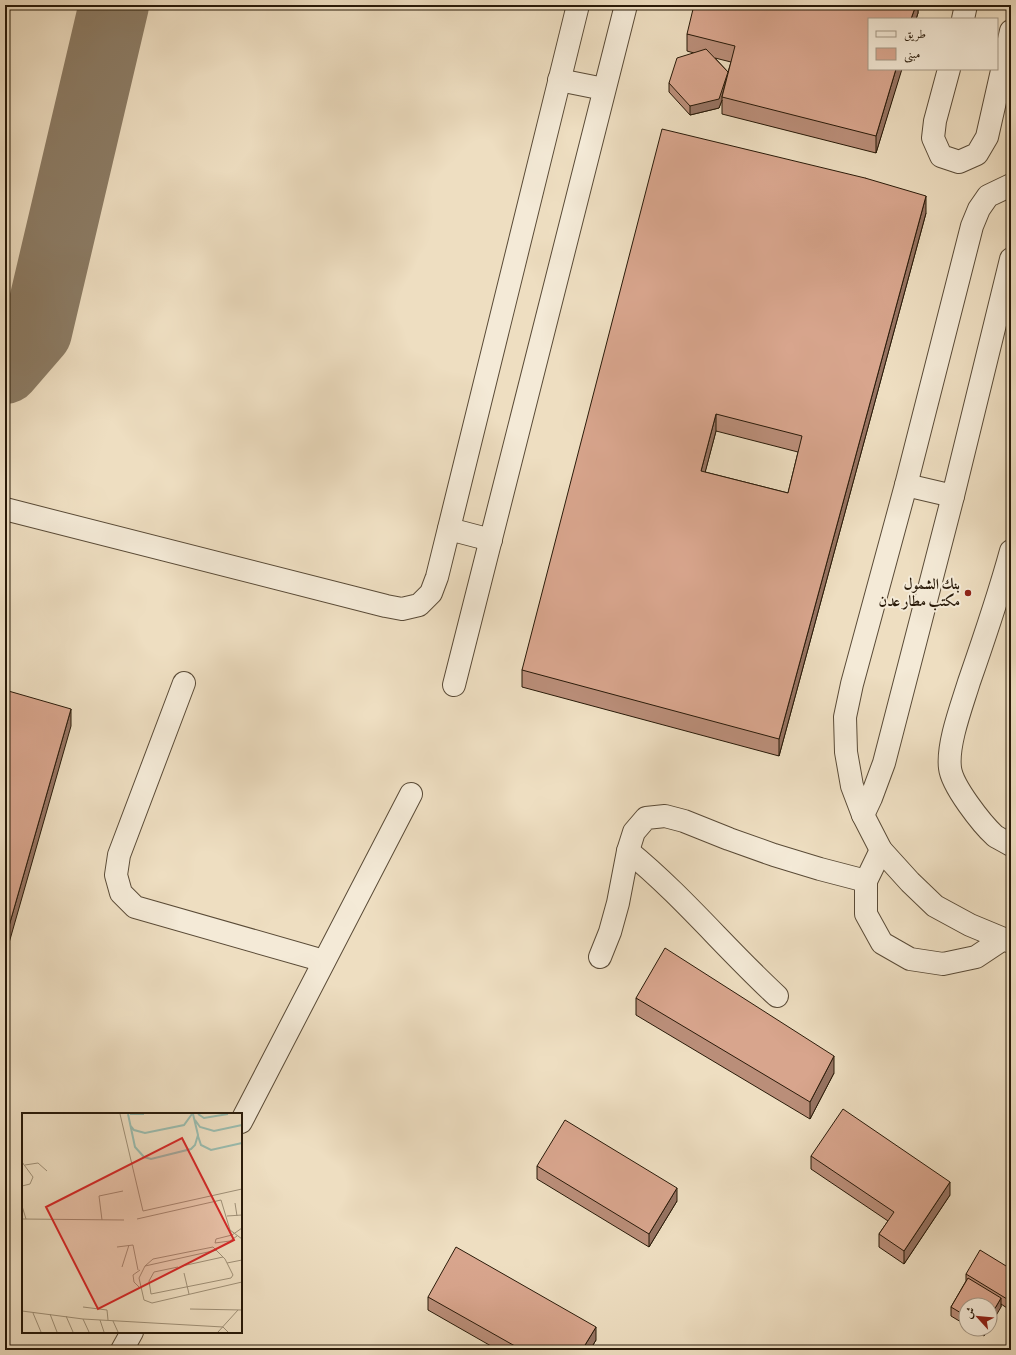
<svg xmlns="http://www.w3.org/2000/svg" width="1016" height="1355" viewBox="0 0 1016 1355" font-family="'Libre Bodoni',Amiri,serif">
	<rect width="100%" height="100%" fill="#eedec1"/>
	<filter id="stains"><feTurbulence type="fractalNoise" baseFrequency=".005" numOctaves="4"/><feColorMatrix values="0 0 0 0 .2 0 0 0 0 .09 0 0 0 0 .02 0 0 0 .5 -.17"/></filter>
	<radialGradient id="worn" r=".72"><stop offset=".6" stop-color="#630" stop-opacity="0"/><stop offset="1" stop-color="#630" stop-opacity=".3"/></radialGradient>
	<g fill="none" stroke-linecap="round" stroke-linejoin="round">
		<!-- taxiway -->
		<polyline stroke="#8c7c65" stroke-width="70" points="5,369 37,332 114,5"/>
		<!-- minor casing -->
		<g stroke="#5a4b37" stroke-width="24">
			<g id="minor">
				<polyline points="963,19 966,5"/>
				<polyline points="949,69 935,121 933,138 941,156 959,162 977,154 987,137 1011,31"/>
				<polyline points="559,80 604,89"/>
				<polyline points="1011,185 988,196 979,209 972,226 906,485 852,684 845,717 846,752 852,786 863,815 881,850 910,882 935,906 970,925 1011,942"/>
				<polyline points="906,485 953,496"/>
				<polyline points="5,509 386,606 402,609 419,605 431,593 437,577 578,5"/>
				<polyline points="449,529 491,540"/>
				<path d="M1011 551C999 595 984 639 969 682 962 705 947 744 950 768 952 786 982 824 995 836 1000 839 1006 842 1011 845"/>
				<polyline points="184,683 119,855 116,875 121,893 135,907 324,961"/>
				<polyline points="454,685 626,5"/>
				<polyline points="863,815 871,798 884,763 953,496 1011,259"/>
				<polyline points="881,850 866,881 866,914 882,943 910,959 943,964 976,957 1003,939"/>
				<path d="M628 851C682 895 726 949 777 996"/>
				<polyline points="600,957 610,932 618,903 628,851 634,832 646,818 665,816 684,821 729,839 774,855 820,869 866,881"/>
				<polyline points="241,1122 411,794"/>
				<polyline points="122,1350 132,1332"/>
			</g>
		</g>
		<!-- minor -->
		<use href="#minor" stroke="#f4ead7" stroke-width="22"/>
	</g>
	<!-- wall -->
	<g fill="#ba8e79" stroke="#291a09" fill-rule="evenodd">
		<path d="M918 5V13L876 153 722 114V100L719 108 690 115 669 92V83L694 53 687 51V34ZM715 58 731 62 728 72Z"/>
		<path d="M865 178 926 213 779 756 522 687V670ZM716 431 798 452 788 493 705 472Z"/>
		<polygon points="636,998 834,1073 810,1119 636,1015"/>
		<polygon points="811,1156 950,1195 904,1264 879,1247 879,1234 888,1221 811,1169"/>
		<polygon points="537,1166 677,1201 649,1247 537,1179"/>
		<polygon points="1011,1269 1007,1308 1001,1304 1001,1307 966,1305 966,1325 951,1316 951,1307 966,1281 966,1274"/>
		<polygon points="428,1297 596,1340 590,1350 498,1350 428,1310"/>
		<polygon points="973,1329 988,1329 984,1336"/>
	</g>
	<!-- shaded-wall -->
	<g fill="#977463" stroke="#291a09">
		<polygon points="916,5 918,5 918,13 916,19 911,19"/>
		<polygon points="896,69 902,69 876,153 876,136"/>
		<polygon points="728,72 722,97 722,100 719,108 690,115 690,106"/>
		<polygon points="926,196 926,213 779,756 779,739"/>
		<polygon points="716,414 716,431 701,488 701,471"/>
		<polygon points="71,709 71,726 5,957 5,940"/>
		<polygon points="834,1056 834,1073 810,1119 810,1102"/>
		<polygon points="950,1182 950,1195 904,1264 904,1251"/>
		<polygon points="677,1188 677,1201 649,1247 649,1234"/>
		<polygon points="1011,1293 1011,1302 1007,1308 1007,1299"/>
		<polygon points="1001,1298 1001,1307 990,1326 990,1317"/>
		<polygon points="596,1327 596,1340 590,1350 582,1350"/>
		<polygon points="984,1329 988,1329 984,1336"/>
	</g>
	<!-- building -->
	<g fill="#d8a58d" stroke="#291a09" fill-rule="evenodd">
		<polygon points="694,5 916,5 911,19 869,19 869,69 896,69 876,136 722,97 735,46 687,34"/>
		<polygon points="706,49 728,72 719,99 690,106 669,83 677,58"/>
		<path d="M662 129 865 178 926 196 779 739 522 670ZM716 414 802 436 788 493 701 471Z"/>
		<polygon points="5,690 71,709 5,940"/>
		<polygon points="665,948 834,1056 810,1102 636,998"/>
		<polygon points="843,1109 950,1182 904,1251 879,1234 894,1212 811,1156"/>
		<polygon points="565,1120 677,1188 649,1234 537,1166"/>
		<polygon points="456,1247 596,1327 582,1350 522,1350 428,1297"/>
		<polygon points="980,1250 1011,1269 1011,1293 1007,1299 966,1274"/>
		<polygon points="968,1278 1001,1298 990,1317 990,1305 966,1305 966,1316 951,1307"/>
	</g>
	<!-- markers -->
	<circle fill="#8f2418" stroke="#f4ead7" stroke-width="1.5" cx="968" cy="593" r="4"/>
	<g text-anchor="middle" stroke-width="4" stroke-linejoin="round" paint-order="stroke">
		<!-- poi labels -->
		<g font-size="15" font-weight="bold" fill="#291a09" stroke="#f4ead7" text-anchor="end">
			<text x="960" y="589">بنك الشمول<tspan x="960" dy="17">مكتب مطار عدن</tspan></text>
		</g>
	</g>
	<!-- overview -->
	<g transform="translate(22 1113)">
		<rect width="220" height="220" fill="#eedec1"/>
		<path fill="none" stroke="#9abcaf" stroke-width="2" d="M106 1 113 34 122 44 129 46 169 36 173 32 176 22 171 1M108 1H122M176 1 182 5 206 1M173 7 178 14 192 18 220 12M108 12 112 17 123 20 162 12 170 1M176 23 179 32 189 37 220 30"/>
		<path fill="none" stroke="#9f9077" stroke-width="1" d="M98 1 121 98 220 76M0 49 11 64 8 71 0 73M3 52 16 50 25 58M213 90 215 103M0 93 4 106M205 103 220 102M0 106 102 107M115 106 199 87 208 117 220 126M80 107 77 83 101 78M215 123 208 128 193 130 194 126 210 122 220 115M95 134 111 132 116 157M205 150 220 147M123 153 195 137M160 153 201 144M100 154 107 132M156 154 132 159 127 168 129 181 209 165 211 162 203 146 191 134 131 146 123 153 117 165 122 187 130 190 220 169M162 160 167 181M117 174 112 169 111 162 118 157M61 194 85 197 86 207M168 196 220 197M0 198 61 206 201 214 206 219M11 200 19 219M28 201 35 219M44 203 51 219M61 206 67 219M78 207 82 219M91 208 96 219M196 219 216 197"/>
		<path fill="#d62828" fill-opacity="0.15" stroke="#d62828" stroke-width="2" d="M160 25 212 127 76 196 24 94Z"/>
		<rect width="220" height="220" fill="none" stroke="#291a09" stroke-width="2"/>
	</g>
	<!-- margin -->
	<rect width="1016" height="1355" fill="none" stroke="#eedec1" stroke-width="20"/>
	<rect x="6" y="6" width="1004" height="1343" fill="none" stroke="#291a09" stroke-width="2"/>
	<rect x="10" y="10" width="996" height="1335" fill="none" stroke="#291a09"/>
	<!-- legend -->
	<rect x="868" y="18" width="130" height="52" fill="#f4ead7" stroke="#a39785"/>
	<rect x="876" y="31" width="20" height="6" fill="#f4ead7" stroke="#a39785"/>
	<text x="904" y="38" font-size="12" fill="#291a09">طريق</text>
	<rect x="876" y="48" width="20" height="12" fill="#d8a58d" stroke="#a39785"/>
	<text x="904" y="58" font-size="12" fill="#291a09">مبنى</text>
	<!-- north arrow -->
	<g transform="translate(978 1317) rotate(297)"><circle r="19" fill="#f4ead7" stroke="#a39785"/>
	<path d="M0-3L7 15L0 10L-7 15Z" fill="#8f2418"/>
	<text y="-6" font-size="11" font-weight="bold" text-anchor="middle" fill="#291a09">ش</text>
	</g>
	<rect width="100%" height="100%" filter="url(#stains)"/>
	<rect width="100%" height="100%" fill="url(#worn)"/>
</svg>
